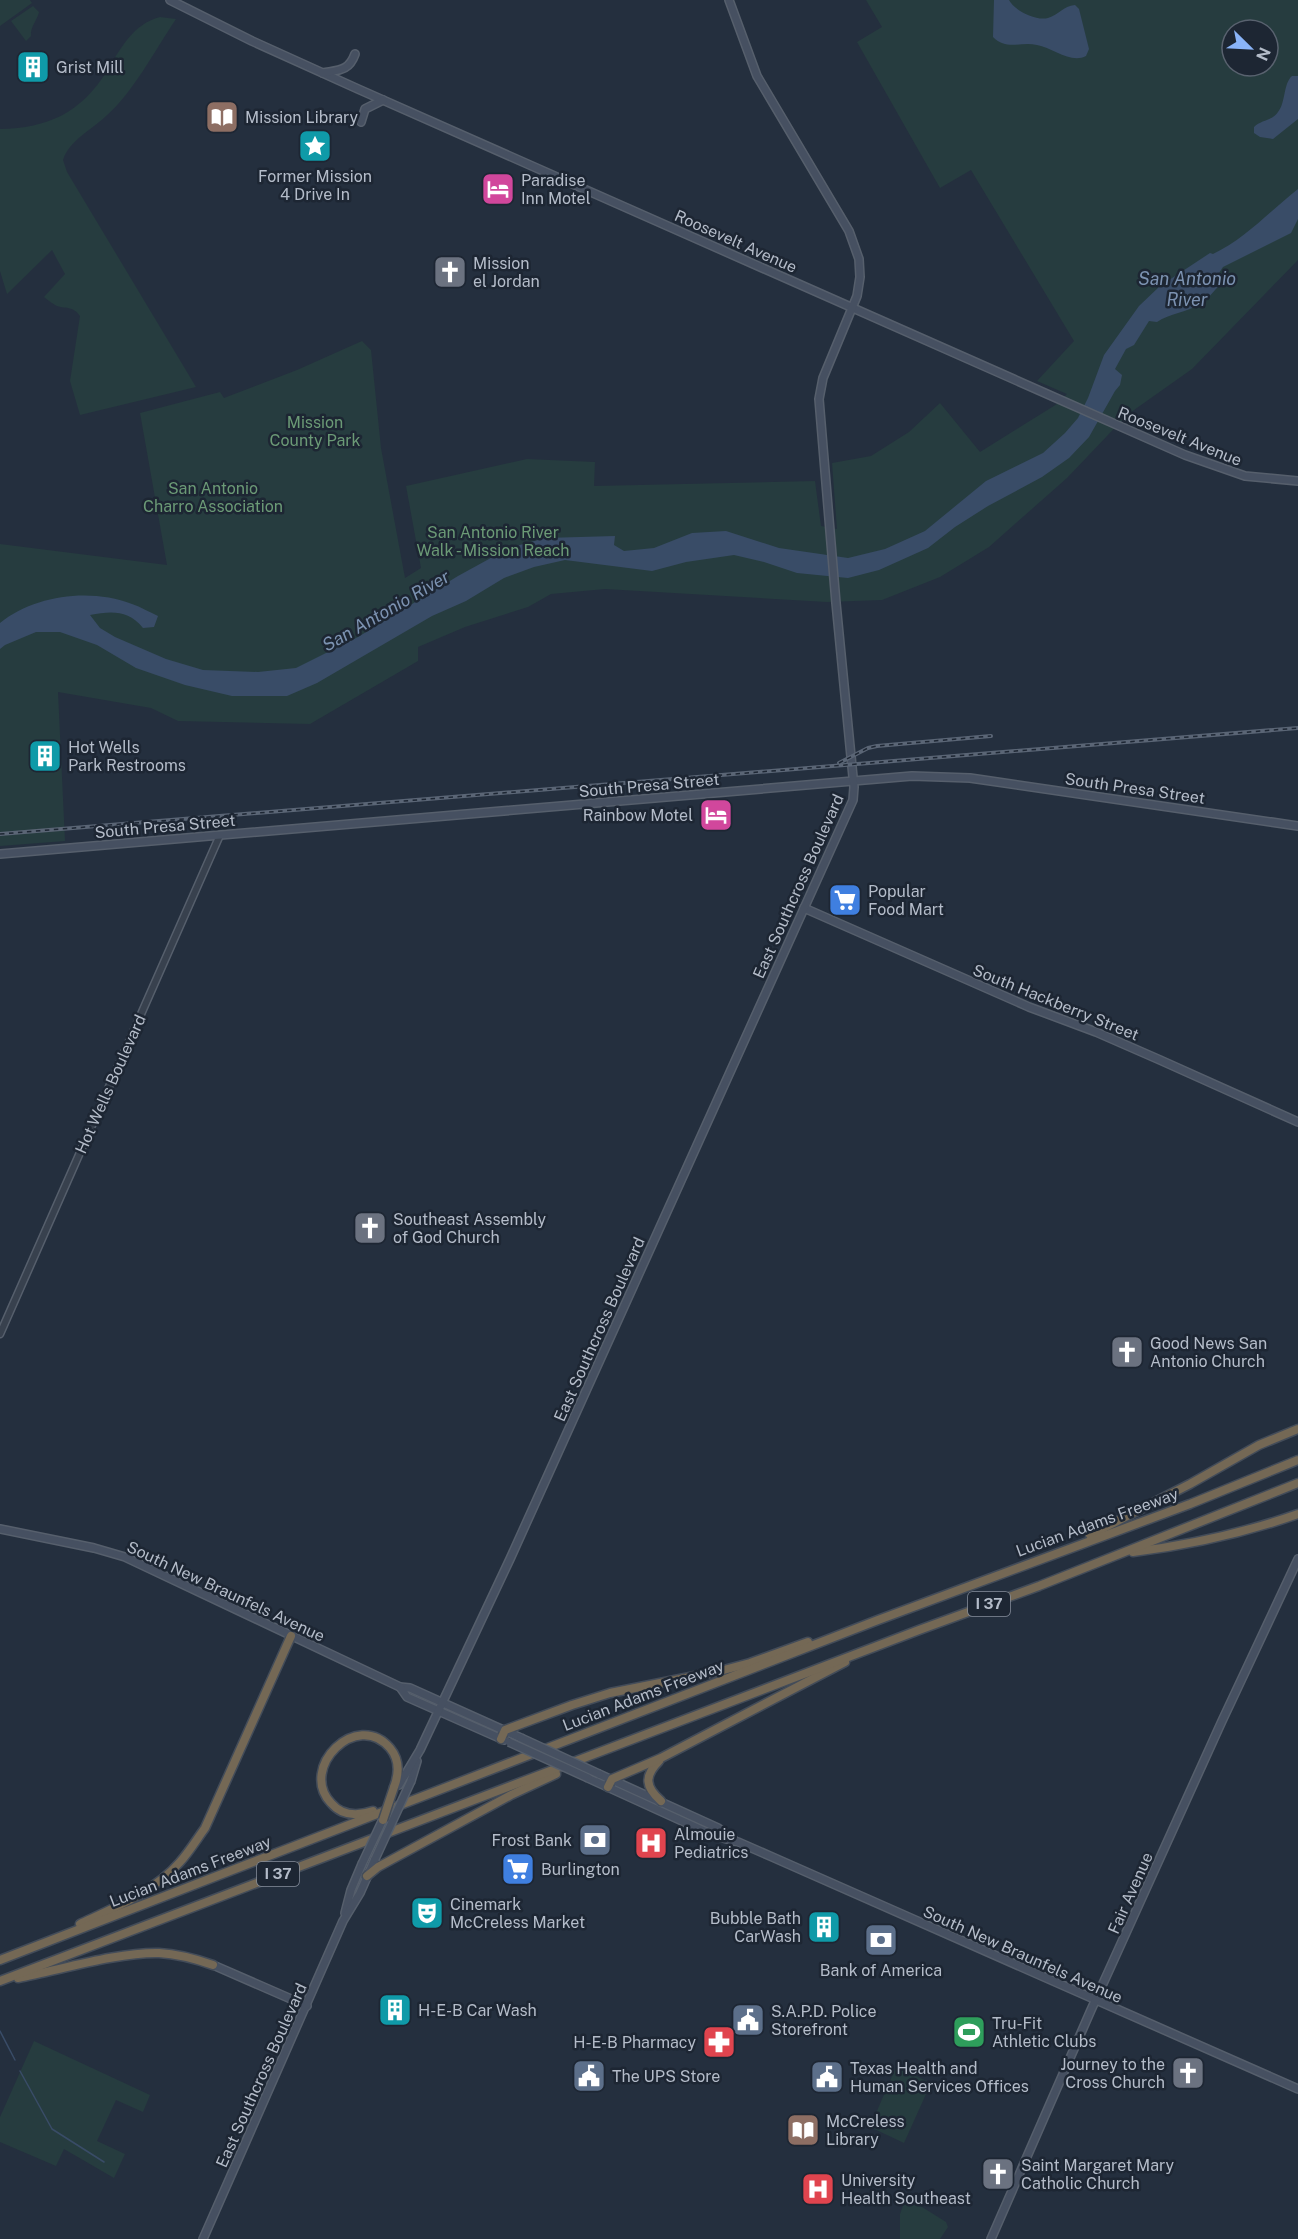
<svg xmlns="http://www.w3.org/2000/svg" width="1298" height="2239" viewBox="0 0 1298 2239" font-family="'Public Sans',sans-serif">
	<rect width="100%" height="100%" fill="#242f3e"/>
	<!-- green -->
	<g fill="#263c3f" fill-rule="evenodd">
		<polygon points="0,0 30,0 32,3 0,26"/>
		<path d="M866 0H1298V260L1192 369 1127 415 1067 478 989 547 940 577 882 600 827 602 605 589 551 594 528 607 465 627 418 647V661L310 724 178 721 151 708 58 692 65 841 0 846V544L167 565 140 413 220 392 224 398 297 370 362 341 371 350 381 448 405 578 421 568 406 486 527 459 595 462 594 486 815 481 821 526 837 529 832 463 871 456 909 432 940 403 980 452 1057 404 1067 394 1037 381 1074 341 971 170 940 188 857 42 882 27ZM1232 30H1268V66H1232Z"/>
		<path d="M33 6 39 12C37 21 30 27 31 36L26 41 11 21Z"/>
		<path d="M160 17 176 19C155 50 133 93 105 117 91 130 69 141 63 160L67 172 196 387 80 415 70 381 80 316C73 306 67 309 57 306 53 304 48 300 44 297L65 274 52 250 7 294 0 271V129C48 128 81 113 107 71 121 48 133 24 160 17Z"/>
		<polygon points="34,2041 150,2095 143,2112 116,2100 97,2141 125,2154 114,2178 64,2149 56,2166 0,2142 0,2117"/>
		<polygon points="896,2067 931,2083 904,2143 870,2127"/>
		<polygon points="906,2197 946,2222 948,2227 940,2239 900,2239 900,2214"/>
	</g>
	<!-- water -->
	<g fill="#394c67">
		<path d="M994 0H1009C1015 11 1036 21 1048 18 1059 15 1063 6 1075 5L1079 9 1089 49 1086 56C1071 64 1053 48 1037 45 1021 41 1007 51 993 37Z"/>
		<path d="M1292 76H1298V119L1273 139 1260 137 1254 133V127C1261 120 1272 121 1278 112 1286 102 1283 84 1292 76Z"/>
		<path d="M1298 189V219L1291 233 1223 267 1217 276 1208 283 1211 285 1222 279 1225 281C1216 287 1210 298 1200 304 1186 313 1170 313 1157 322L1149 321 1134 345 1126 349 1115 369 1122 375 1120 385 1115 391 1089 437 1069 458 1042 477 988 506 955 527 928 548 879 570 848 578 797 573 764 562 734 555 686 562 652 571 565 560 534 567 504 578 466 601 432 616 317 683 287 696H232L185 685 136 668 97 645 60 632H36L5 645 0 649V623C35 595 90 588 132 604 141 607 149 612 158 616L154 627 143 628C128 610 112 611 90 615L100 628 115 637 166 659 203 670 258 672 296 668 358 637 458 576 509 548 545 538 615 536 614 545 624 551 654 548 692 533 726 531 779 548 848 558 885 549 925 531 986 481 1043 453 1065 433 1078 418 1088 398 1104 355 1139 306 1160 286 1210 253 1213 254C1245 239 1270 211 1298 189Z"/>
	</g>
	<g fill="none" stroke-linecap="round" stroke-linejoin="round">
		<!-- stream -->
		<g stroke="#394c67" stroke-width="1.5">
			<polyline points="0,2031 15,2060"/>
			<polyline points="20,2071 52,2129 104,2162"/>
		</g>
		<!-- tertiary casing -->
		<g stroke="#565f6c" stroke-width="9">
			<polyline id="tertiary" points="0,1334 220,835"/>
		</g>
		<!-- secondary casing -->
		<g stroke="#565f6c" stroke-width="10">
			<g id="secondary">
				<polyline points="170,0 252,41 358,89 1185,455 1245,476 1298,481"/>
				<path d="M323 73C339 70 349 71 355 54"/>
				<polyline points="361,122 365,109 383,100"/>
				<polyline points="0,854 912,776 970,778 1298,826"/>
				<polyline points="804,908 1029,1007 1096,1032 1160,1060 1298,1122"/>
				<polyline points="0,1529 94,1548 125,1557 400,1687 410,1688 521,1738"/>
				<polyline points="400,1687 407,1697 504,1740"/>
				<polyline points="599,1774 718,1828 734,1840"/>
				<polyline points="588,1778 715,1836 738,1842 770,1856 1298,2089"/>
				<polyline points="411,1781 417,1761"/>
				<polyline points="399,1785 420,1750 510,1559 853,800 854,787 836,603 819,399 823,378 857,296 860,277 859,259 849,231 757,76 729,0"/>
				<polyline points="345,1913 351,1890 362,1864"/>
				<polyline points="213,1965 307,2006"/>
				<polyline points="203,2239 343,1921 360,1893 375,1859"/>
				<polyline points="991,2239 1091,2010 1222,1721 1298,1559"/>
			</g>
		</g>
		<!-- motorway casing -->
		<g stroke="#434c59" stroke-width="11">
			<g id="motorway">
				<polyline points="1090,1535 1190,1484 1259,1445 1298,1429"/>
				<path d="M1133 1552C1190 1545 1244 1533 1298 1514"/>
				<polyline points="501,1739 505,1730 572,1705 610,1693 720,1671 750,1663 808,1642"/>
				<path d="M659 1761C644 1776 645 1787 661 1801"/>
				<polyline points="608,1787 612,1779 661,1758 845,1662"/>
				<path d="M373 1811C358 1816 342 1816 331 1803 298 1768 357 1709 390 1748 400 1760 399 1774 394 1787"/>
				<polyline points="367,1876 378,1867 511,1795 556,1774"/>
				<path d="M80 1924C114 1908 155 1891 180 1862 189 1852 197 1839 205 1828L291 1636"/>
				<polyline points="0,1960 878,1620 1190,1504 1298,1460"/>
				<path d="M18 1978C60 1970 118 1952 159 1953 178 1954 196 1959 213 1965"/>
				<polyline points="0,1981 919,1630 1039,1586 1298,1483"/>
			</g>
		</g>
		<!-- tertiary -->
		<use href="#tertiary" stroke="#38414e" stroke-width="6"/>
		<!-- secondary -->
		<use href="#secondary" stroke="#465061" stroke-width="7"/>
		<!-- motorway -->
		<use href="#motorway" stroke="#746855" stroke-width="8"/>
		<!-- rail casing -->
		<g stroke="#5a6575" stroke-width="4">
			<g id="rail">
				<polyline points="839,763 868,748 877,746 991,736"/>
				<polyline points="0,834 1298,728"/>
			</g>
		</g>
		<!-- rail -->
		<use href="#rail" stroke="#1d2633" stroke-width="1.5" stroke-dasharray="4.5" stroke-linecap="butt"/>
		<!-- secondary-bridge casing -->
		<g stroke="#565f6c" stroke-width="10" stroke-linecap="butt">
			<g id="secondary-bridge">
				<polyline points="521,1738 599,1774"/>
				<polyline points="509,1742 588,1778"/>
				<polyline points="375,1859 411,1781"/>
				<polyline points="362,1864 385,1815"/>
			</g>
		</g>
		<!-- motorway-bridge casing -->
		<g stroke="#434c59" stroke-width="11" stroke-linecap="butt">
			<polyline id="motorway-bridge" points="383,1820 394,1787"/>
		</g>
		<!-- secondary-bridge -->
		<use href="#secondary-bridge" stroke="#465061" stroke-width="7"/>
		<!-- motorway-bridge -->
		<use href="#motorway-bridge" stroke="#746855" stroke-width="8"/>
	</g>
	<!-- icons -->
	<defs>
		<g id="building-square" transform="scale(1.725)"><rect x="-9" y="-9" width="18" height="18" rx="4" fill="#0f9aa8" stroke="#1d2633"/><path d="M-4-6H4V6H1V3H-1V6H-4ZM-2.5-4.3h1.7v1.8h-1.7ZM.8-4.3h1.7v1.8H.8ZM-2.5-1h1.7V.8h-1.7ZM.8-1h1.7V.8H.8Z" fill="#fff"/></g>
		<g id="library-square" transform="scale(1.725)"><rect x="-9" y="-9" width="18" height="18" rx="4" fill="#8d6e63" stroke="#1d2633"/><path d="M-6-4Q-3-5.5-.7-3.5V5Q-3 3-6 4ZM6-4Q3-5.5 .7-3.5V5Q3 3 6 4Z" fill="#fff"/></g>
		<g id="sight-square" transform="scale(1.725)"><rect x="-9" y="-9" width="18" height="18" rx="4" fill="#0f9aa8" stroke="#1d2633"/><path d="M0-6L1.8-2.2L6-1.7L2.9 1.2L3.7 5.4L0 3.3L-3.7 5.4L-2.9 1.2L-6-1.7L-1.8-2.2Z" fill="#fff"/></g>
		<g id="hotel-square" transform="scale(1.725)"><rect x="-9" y="-9" width="18" height="18" rx="4" fill="#d1479c" stroke="#1d2633"/><path d="M-6-4.5h1.5V1H6V5H4.5V3h-9V5H-6ZM-4 0a1.8 1.8 0 1 1 3.6 0ZM.5 0V-2.5h3Q6-2.5 6 0Z" fill="#fff"/></g>
		<g id="church-square" transform="scale(1.725)"><rect x="-9" y="-9" width="18" height="18" rx="4" fill="#6b7280" stroke="#1d2633"/><path d="M-1.2-6h2.4v3.5h3.3v2.4h-3.3V6h-2.4V-.1h-3.3v-2.4h3.3Z" fill="#fff"/></g>
		<g id="supermarket-square" transform="scale(1.725)"><rect x="-9" y="-9" width="18" height="18" rx="4" fill="#3f7fe0" stroke="#1d2633"/><path d="M-6-5.5h2.5l.6 2H6L4.5 2H-2.5L-4.4-4H-6ZM-1.5 3.2a1.3 1.3 0 1 0 .1 0ZM3 3.2a1.3 1.3 0 1 0 .1 0Z" fill="#fff"/></g>
		<g id="bank-square" transform="scale(1.725)"><rect x="-9" y="-9" width="18" height="18" rx="4" fill="#5c6f8a" stroke="#1d2633"/><path d="M-6-4H6V4H-6ZM0-2.3a2.3 2.3 0 1 0 0 4.6a2.3 2.3 0 1 0 0-4.6Z" fill="#fff"/></g>
		<g id="hospital-square" transform="scale(1.725)"><rect x="-9" y="-9" width="18" height="18" rx="4" fill="#e0444e" stroke="#1d2633"/><path d="M-5-5h3v3.5h4V-5h3V5h-3V1.5h-4V5h-3Z" fill="#fff"/></g>
		<g id="theatre-square" transform="scale(1.725)"><rect x="-9" y="-9" width="18" height="18" rx="4" fill="#0f9aa8" stroke="#1d2633"/><path d="M-5-5.5Q0-4 5-5.5V0Q5 5 0 6Q-5 5-5 0ZM-3.3-2.5H-1v1.5H-3.3ZM1-2.5H3.3v1.5H1ZM-2.8 1Q0 5.5 2.8 1Z" fill="#fff"/></g>
		<g id="civic-square" transform="scale(1.725)"><rect x="-9" y="-9" width="18" height="18" rx="4" fill="#5c6f8a" stroke="#1d2633"/><path d="M-.6-6.5H3V-4.5H.6V-3L4-1V1h2V6H-6V1h2V-1L-.6-3ZM-1.2 2.5V6h2.4V2.5Z" fill="#fff"/></g>
		<g id="stadium-square" transform="scale(1.725)"><rect x="-9" y="-9" width="18" height="18" rx="4" fill="#2e9e5b" stroke="#1d2633"/><path d="M0-5a6.5 5 0 1 0 0 10a6.5 5 0 1 0 0-10ZM-3.5-1.8h7v3.6h-7Z" fill="#fff"/></g>
		<g id="pharmacy-square" transform="scale(1.725)"><rect x="-9" y="-9" width="18" height="18" rx="4" fill="#e0444e" stroke="#1d2633"/><path d="M-2-6h4v4h4v4h-4v4h-4v-4h-4v-4h4Z" fill="#fff"/></g>
	</defs>
	<g fill-rule="evenodd">
		<use href="#building-square" x="33" y="67"/>
		<use href="#library-square" x="222" y="117"/>
		<use href="#sight-square" x="315" y="146"/>
		<use href="#hotel-square" x="498" y="189"/>
		<use href="#church-square" x="450" y="272"/>
		<use href="#building-square" x="45" y="756"/>
		<use href="#hotel-square" x="716" y="815"/>
		<use href="#supermarket-square" x="845" y="900"/>
		<use href="#church-square" x="370" y="1228"/>
		<use href="#church-square" x="1127" y="1352"/>
		<use href="#bank-square" x="595" y="1840"/>
		<use href="#hospital-square" x="651" y="1843"/>
		<use href="#supermarket-square" x="518" y="1869"/>
		<use href="#theatre-square" x="427" y="1913"/>
		<use href="#building-square" x="824" y="1927"/>
		<use href="#bank-square" x="881" y="1940"/>
		<use href="#building-square" x="395" y="2010"/>
		<use href="#civic-square" x="748" y="2020"/>
		<use href="#stadium-square" x="969" y="2032"/>
		<use href="#pharmacy-square" x="719" y="2042"/>
		<use href="#church-square" x="1188" y="2073"/>
		<use href="#civic-square" x="589" y="2076"/>
		<use href="#civic-square" x="827" y="2077"/>
		<use href="#library-square" x="803" y="2130"/>
		<use href="#church-square" x="998" y="2174"/>
		<use href="#hospital-square" x="818" y="2189"/>
	</g>
	<g text-anchor="middle" stroke-width="5" stroke-linejoin="round" paint-order="stroke">
		<!-- shield labels -->
		<g fill="#1d2633" stroke="#878f9c" stroke-width="1.5">
			<rect x="968" y="1592" width="42" height="24" rx="4.5"/>
			<rect x="257" y="1862" width="42" height="24" rx="4.5"/>
		</g>
		<g font-size="15" font-weight="bold" fill="#b4bcc9">
			<text x="989" y="1609">I 37</text>
			<text x="278" y="1879">I 37</text>
		</g>
		<!-- poi labels -->
		<g font-size="16" fill="#b4bcc9" stroke="#1d2633" text-anchor="start">
			<text x="56" y="73">Grist Mill</text>
			<text x="245" y="123">Mission Library</text>
			<text x="315" y="182" text-anchor="middle">Former Mission<tspan x="315" dy="18">4 Drive In</tspan></text>
			<text x="521" y="186">Paradise<tspan x="521" dy="18">Inn Motel</tspan></text>
			<text x="473" y="269">Mission<tspan x="473" dy="18">el Jordan</tspan></text>
			<text x="68" y="753">Hot Wells<tspan x="68" dy="18">Park Restrooms</tspan></text>
			<text x="693" y="821" text-anchor="end">Rainbow Motel</text>
			<text x="868" y="897">Popular<tspan x="868" dy="18">Food Mart</tspan></text>
			<text x="393" y="1225">Southeast Assembly<tspan x="393" dy="18">of God Church</tspan></text>
			<text x="1150" y="1349">Good News San<tspan x="1150" dy="18">Antonio Church</tspan></text>
			<text x="674" y="1840">Almouie<tspan x="674" dy="18">Pediatrics</tspan></text>
			<text x="572" y="1846" text-anchor="end">Frost Bank</text>
			<text x="541" y="1875">Burlington</text>
			<text x="450" y="1910">Cinemark<tspan x="450" dy="18">McCreless Market</tspan></text>
			<text x="801" y="1924" text-anchor="end">Bubble Bath<tspan x="801" dy="18">CarWash</tspan></text>
			<text x="881" y="1976" text-anchor="middle">Bank of America</text>
			<text x="418" y="2016">H-E-B Car Wash</text>
			<text x="771" y="2017">S.A.P.D. Police<tspan x="771" dy="18">Storefront</tspan></text>
			<text x="992" y="2029">Tru-Fit<tspan x="992" dy="18">Athletic Clubs</tspan></text>
			<text x="696" y="2048" text-anchor="end">H-E-B Pharmacy</text>
			<text x="1165" y="2070" text-anchor="end">Journey to the<tspan x="1165" dy="18">Cross Church</tspan></text>
			<text x="850" y="2074">Texas Health and<tspan x="850" dy="18">Human Services Offices</tspan></text>
			<text x="612" y="2082">The UPS Store</text>
			<text x="826" y="2127">McCreless<tspan x="826" dy="18">Library</tspan></text>
			<text x="1021" y="2171">Saint Margaret Mary<tspan x="1021" dy="18">Catholic Church</tspan></text>
			<text x="841" y="2186">University<tspan x="841" dy="18">Health Southeast</tspan></text>
		</g>
		<!-- street labels -->
		<g font-size="16" fill="#b4bcc9" stroke="#1d2633">
			<text transform="translate(736 241) rotate(24)" y="6">Roosevelt Avenue</text>
			<text transform="translate(1180 436) rotate(22)" y="6">Roosevelt Avenue</text>
			<text transform="translate(649 785) rotate(-5)" y="6">South Presa Street</text>
			<text transform="translate(1135 788) rotate(8)" y="6">South Presa Street</text>
			<text transform="translate(165 826) rotate(-5)" y="6">South Presa Street</text>
			<text transform="translate(798 886) rotate(-66)" y="6">East Southcross Boulevard</text>
			<text transform="translate(1056 1002) rotate(22)" y="6">South Hackberry Street</text>
			<text transform="translate(110 1084) rotate(-66)" y="6">Hot Wells Boulevard</text>
			<text transform="translate(599 1329) rotate(-66)" y="6">East Southcross Boulevard</text>
			<text transform="translate(1097 1522) rotate(-20)" y="6">Lucian Adams Freeway</text>
			<text transform="translate(226 1591) rotate(25)" y="6">South New Braunfels Avenue</text>
			<text transform="translate(643 1695) rotate(-21)" y="6">Lucian Adams Freeway</text>
			<text transform="translate(190 1871) rotate(-21)" y="6">Lucian Adams Freeway</text>
			<text transform="translate(1130 1893) rotate(-66)" y="6">Fair Avenue</text>
			<text transform="translate(1023 1954) rotate(24)" y="6">South New Braunfels Avenue</text>
			<text transform="translate(261 2075) rotate(-66)" y="6">East Southcross Boulevard</text>
		</g>
		<!-- park labels -->
		<g font-size="16" fill="#6b9a76" stroke="#1d2633">
			<text x="315" y="428">Mission<tspan x="315" dy="18">County Park</tspan></text>
			<text x="213" y="494">San Antonio<tspan x="213" dy="18">Charro Association</tspan></text>
			<text x="493" y="538">San Antonio River<tspan x="493" dy="18">Walk - Mission Reach</tspan></text>
		</g>
		<!-- water labels -->
		<g font-size="18" font-style="italic" fill="#7c92b1" stroke="#1d2633">
			<text x="1187" y="285">San Antonio<tspan x="1187" dy="21">River</tspan></text>
			<text transform="translate(386 611) rotate(-30)" y="6">San Antonio River</text>
		</g>
	</g>
	<!-- north arrow -->
	<g transform="translate(1250 48) rotate(114)"><circle r="28" fill="#1d2633" stroke="#59626f" stroke-width="1.5"/>
	<path d="M0-4.5L10 22L0 15L-10 22Z" fill="#8ab4f8"/>
	<text y="-9" font-size="16" font-weight="bold" text-anchor="middle" fill="#b4bcc9">N</text>
	</g>
</svg>
